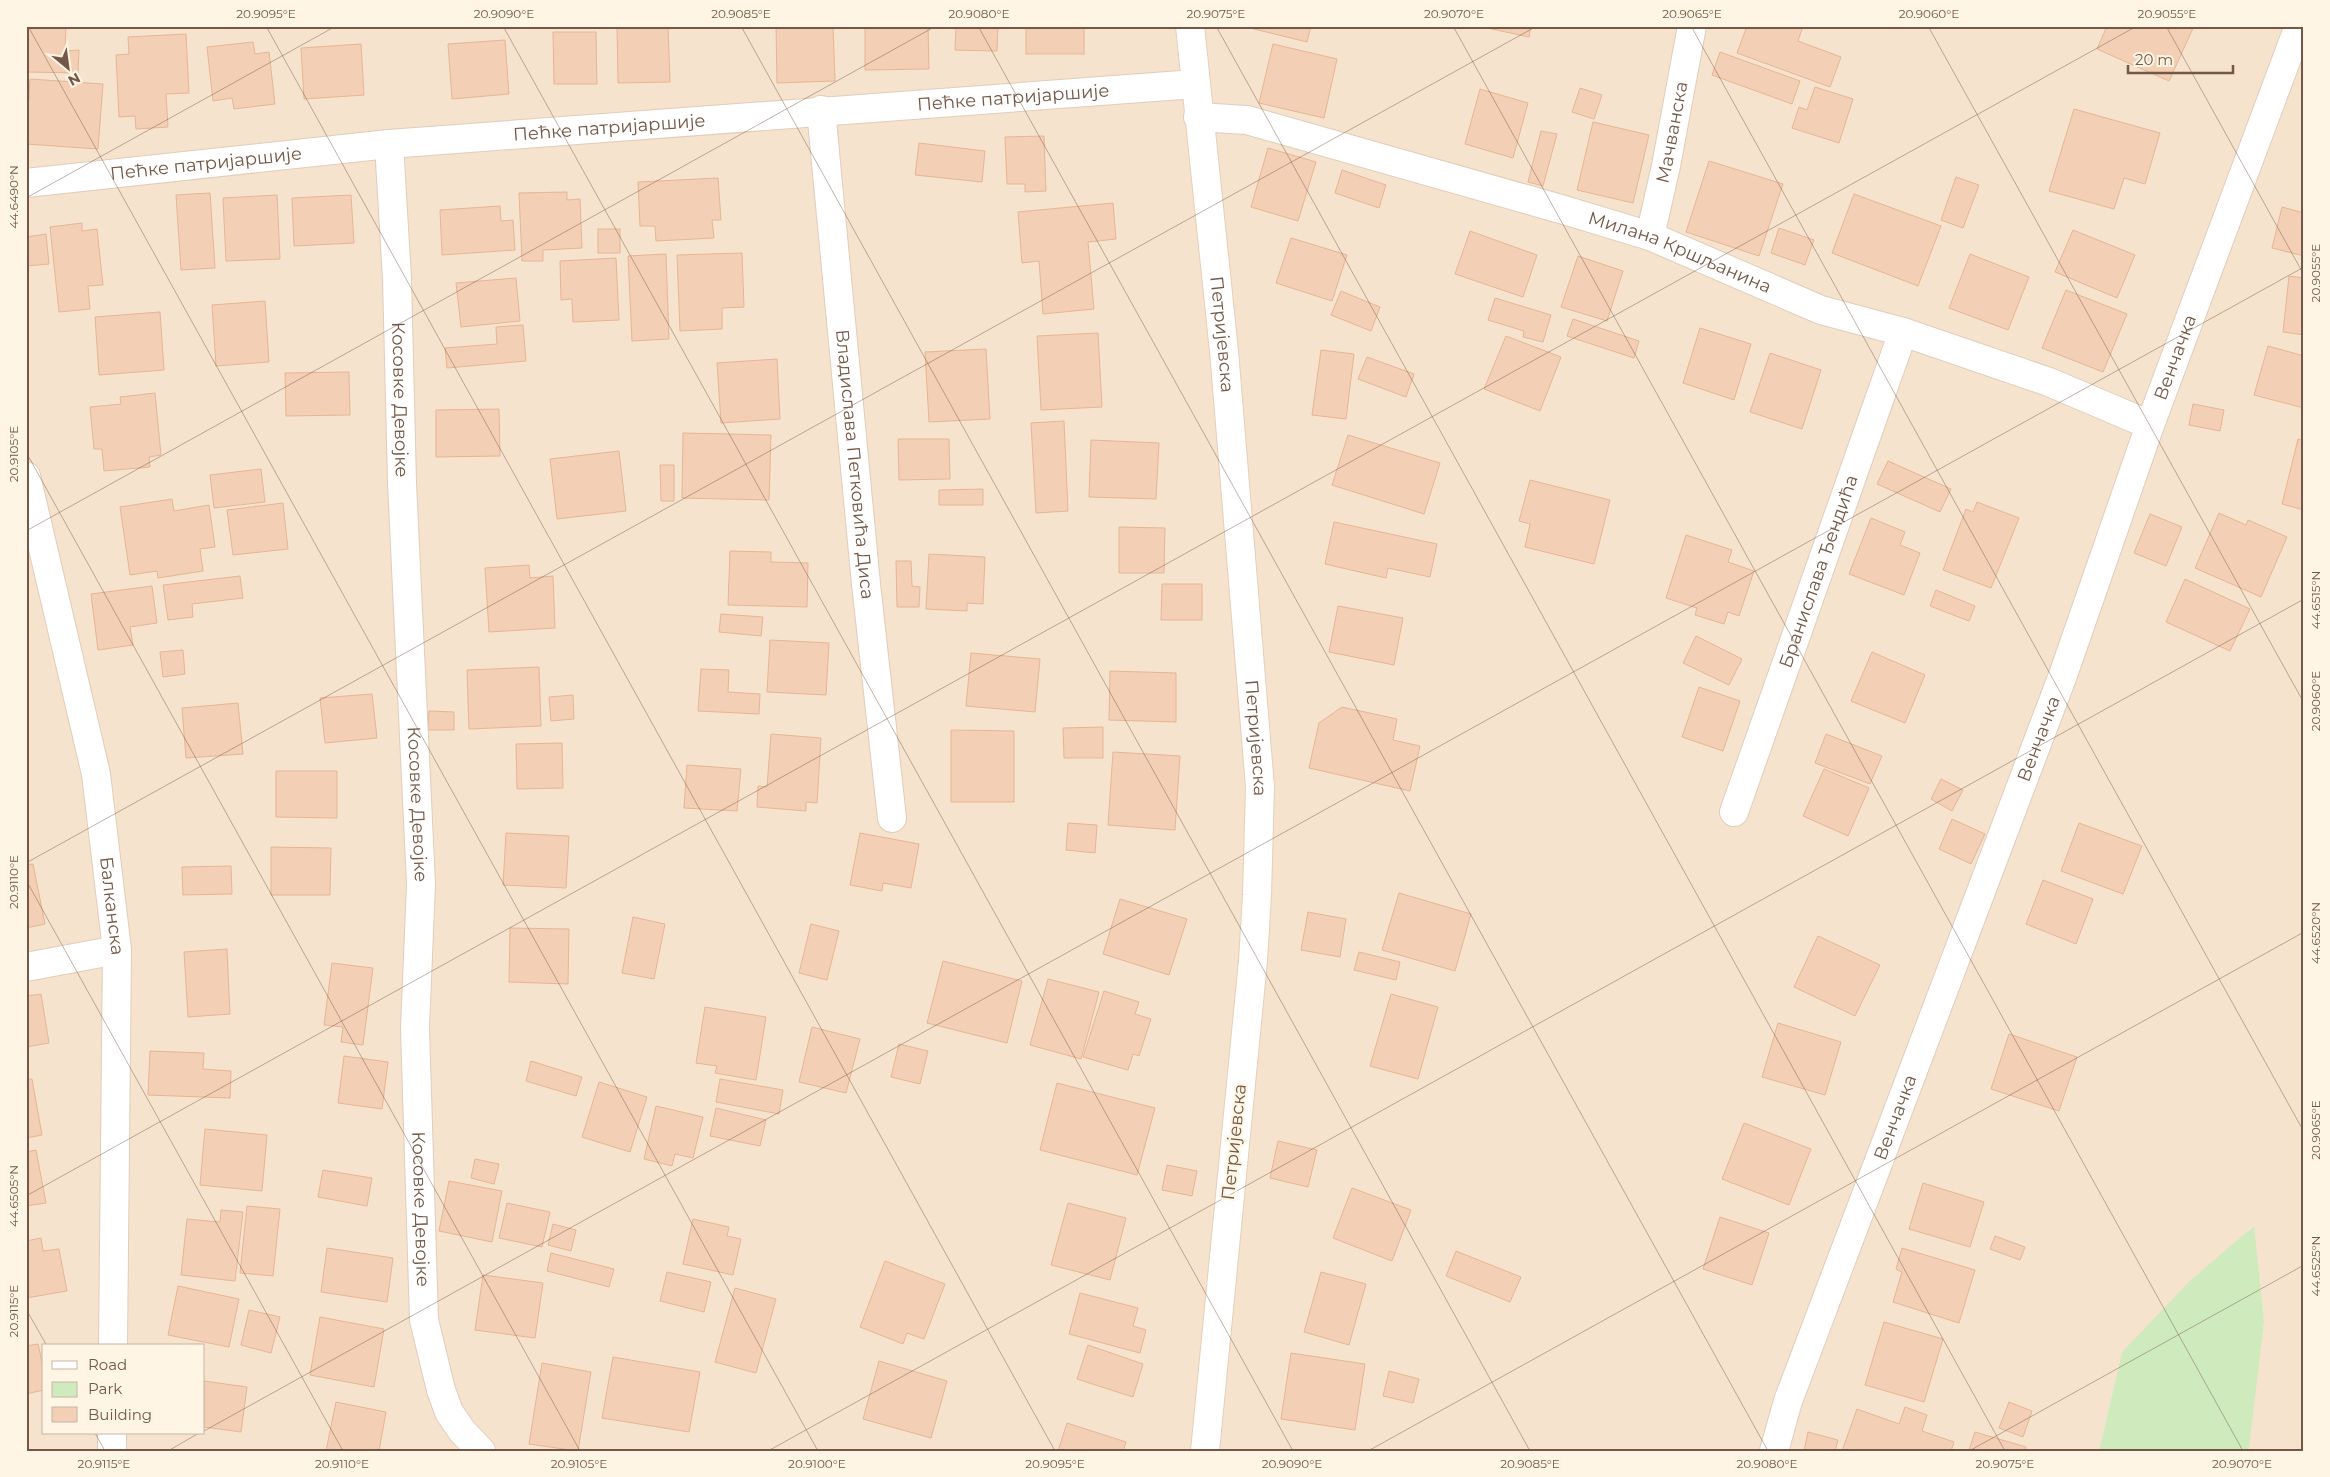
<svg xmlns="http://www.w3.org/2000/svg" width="2330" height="1477" viewBox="0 0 2330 1477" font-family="Montserrat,sans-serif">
	<rect width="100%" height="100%" fill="#fdf2de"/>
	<!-- residential -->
	<path fill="#f5e3cd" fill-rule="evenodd" d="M26 26H2304V1451H2247L2264 1322 2253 1226 2122 1352 2099 1451H26ZM44 1346H204V1433H44Z"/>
	<!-- green -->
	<polygon fill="#cfeabd" points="2254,1226 2264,1322 2249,1448 2247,1451 2099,1451 2122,1352 2190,1281"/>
	<!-- building -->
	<g fill="#f3cfb5" stroke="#e7b595">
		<polygon points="26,26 66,26 65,51 79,50 78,73 26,72"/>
		<polygon points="617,26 668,26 670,82 618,83"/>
		<polygon points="776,26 833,26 835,81 777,83"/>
		<polygon points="865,26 928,26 929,69 865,70"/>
		<polygon points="956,26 998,26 997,51 955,50"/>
		<rect x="1026" y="26" width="58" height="28"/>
		<polygon points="1242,26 1311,26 1307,42"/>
		<polygon points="1478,26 1531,26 1529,37"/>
		<polygon points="1747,26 1803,26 1798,41 1841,57 1830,87 1737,53"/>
		<polygon points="2107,26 2194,26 2169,81 2097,49"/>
		<polygon points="553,32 596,32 597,84 554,84"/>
		<polygon points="186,34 189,93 166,94 168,127 136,129 135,116 119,117 116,55 129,54 128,37"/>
		<polygon points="505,40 509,94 452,99 448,44"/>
		<polygon points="253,42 255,54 269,52 275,104 234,109 232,98 213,101 207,47"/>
		<polygon points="361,44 364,95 304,99 301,48"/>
		<polygon points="1273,44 1337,59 1324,118 1259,103"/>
		<polygon points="1720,52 1800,81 1792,104 1712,75"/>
		<polygon points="30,79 103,84 98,149 26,144"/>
		<polygon points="1815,87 1853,99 1839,143 1792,128 1799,107 1807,110"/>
		<polygon points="1580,88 1602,95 1594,119 1572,112"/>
		<polygon points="1480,89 1528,103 1513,158 1465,144"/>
		<polygon points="2074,109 2160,133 2145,184 2124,178 2114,209 2049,191"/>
		<polygon points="1593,122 1649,135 1633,203 1577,190"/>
		<polygon points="1541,131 1557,134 1543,186 1528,182"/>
		<polygon points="1044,136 1046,191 1025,192 1025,184 1007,184 1005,137"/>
		<polygon points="919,143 985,151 982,182 915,175"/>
		<polygon points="1268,148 1316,162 1298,221 1251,207"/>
		<polygon points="1709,161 1783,184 1759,256 1686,232"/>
		<polygon points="1342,170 1386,185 1379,208 1335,193"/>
		<polygon points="1956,177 1979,185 1963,228 1941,220"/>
		<polygon points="718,178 721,220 712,220 714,238 656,241 655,226 640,226 638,182"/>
		<polygon points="567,192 567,200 580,199 582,248 543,250 543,261 522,261 519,193"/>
		<polygon points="210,193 215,268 181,270 176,195"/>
		<polygon points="1854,194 1941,226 1918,286 1832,253"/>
		<polygon points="277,195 280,259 226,261 223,198"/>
		<polygon points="351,195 354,243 294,246 292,198"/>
		<polygon points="1113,203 1116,239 1088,242 1094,309 1043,314 1039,261 1022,263 1018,212"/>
		<polygon points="500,206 501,221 513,220 515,250 442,255 440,210"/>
		<polygon points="2282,207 2304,213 2304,256 2272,248"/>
		<polygon points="82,223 82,231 97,229 103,285 88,286 90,309 59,312 50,227"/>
		<polygon points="1779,228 1814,240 1805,265 1771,253"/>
		<rect x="598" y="229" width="22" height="24"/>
		<polygon points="2073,230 2135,255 2117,298 2055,272"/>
		<polygon points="1470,231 1537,255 1523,297 1455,274"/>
		<polygon points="46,234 49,264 26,266 26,237"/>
		<polygon points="1291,238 1347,255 1332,301 1276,283"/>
		<polygon points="742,253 744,307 722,308 722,329 680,331 677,255"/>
		<polygon points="666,254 669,339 632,341 628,256"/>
		<polygon points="1970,254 2029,277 2008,330 1949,308"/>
		<polygon points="1578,256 1623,271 1607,321 1561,307"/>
		<polygon points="616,258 619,320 573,322 572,299 561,300 560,261"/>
		<polygon points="2289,276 2304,278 2304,335 2283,332"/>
		<polygon points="516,278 520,321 461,327 456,283"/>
		<polygon points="2066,290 2127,314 2103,372 2042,348"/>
		<polygon points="1341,291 1380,307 1371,331 1331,315"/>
		<polygon points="1495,298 1551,315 1543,342 1523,337 1524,331 1488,320"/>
		<polygon points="265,301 269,362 216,366 212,305"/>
		<polygon points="160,312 164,370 99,375 95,317"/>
		<polygon points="1573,319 1639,341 1634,358 1567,336"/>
		<polygon points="523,325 526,361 447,368 445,348 497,344 496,327"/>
		<polygon points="1700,328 1751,344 1734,400 1683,383"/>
		<polygon points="1098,333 1102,407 1041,410 1037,336"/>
		<polygon points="1506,336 1561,357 1540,411 1484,389"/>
		<polygon points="2268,346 2304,356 2304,408 2254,395"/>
		<polygon points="986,349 990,419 929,422 925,352"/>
		<polygon points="1321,350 1354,354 1346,419 1312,415"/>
		<polygon points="1770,353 1821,370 1802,429 1750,412"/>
		<polygon points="1367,357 1414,374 1406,397 1358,379"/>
		<polygon points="777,359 780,419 721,423 717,363"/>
		<polygon points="349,372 350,415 286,416 285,373"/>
		<polygon points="155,393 161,455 149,457 150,467 104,471 102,449 94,449 90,407 121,404 120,397"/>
		<polygon points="2193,404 2224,410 2220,431 2189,425"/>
		<polygon points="499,409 500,456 436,457 436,410"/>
		<polygon points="1064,421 1068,511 1036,513 1031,423"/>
		<polygon points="683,433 771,435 769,500 682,498"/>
		<polygon points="1348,435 1440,463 1424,514 1332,485"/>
		<polygon points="898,439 949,439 950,479 899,480"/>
		<polygon points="2298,439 2304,441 2304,510 2282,504"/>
		<polygon points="1091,440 1159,443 1156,499 1089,497"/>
		<polygon points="619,451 626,511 557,519 550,459"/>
		<polygon points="1888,461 1951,489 1940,512 1877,484"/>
		<polygon points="660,465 674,465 674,501 661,501"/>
		<polygon points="261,469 265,502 214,508 210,475"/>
		<polygon points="1530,480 1610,500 1594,564 1525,547 1530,524 1519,521"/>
		<polygon points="983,489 983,505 939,505 939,490"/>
		<polygon points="172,499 174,511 209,505 215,547 200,549 203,571 158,578 157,571 130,575 120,507"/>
		<polygon points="1977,502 2019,518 1991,588 1943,570 1966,509 1973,512"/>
		<polygon points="283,503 288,549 233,555 227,510"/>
		<polygon points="2219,513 2246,525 2248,520 2287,537 2261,597 2195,568"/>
		<polygon points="2150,514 2182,527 2166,566 2134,553"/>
		<polygon points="1871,518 1905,532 1900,545 1920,553 1904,595 1849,574"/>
		<polygon points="1334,522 1437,544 1430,577 1388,568 1386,578 1325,564"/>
		<polygon points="1119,527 1165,528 1164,573 1119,573"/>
		<polygon points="1686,535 1732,550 1728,562 1754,571 1739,616 1728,612 1724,624 1695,615 1697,608 1666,598"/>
		<polygon points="730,551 771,552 771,562 808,563 807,607 728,605"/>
		<polygon points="929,554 985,557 983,604 967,603 967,611 926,609"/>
		<polygon points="896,561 911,561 912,586 920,587 919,607 897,607"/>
		<polygon points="529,565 530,578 553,576 555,628 489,632 485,568"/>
		<polygon points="240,576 243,598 192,604 193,617 168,620 163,585"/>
		<polygon points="2185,579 2250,609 2230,651 2166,622"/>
		<polygon points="1162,584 1202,584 1202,620 1161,620"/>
		<polygon points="152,586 157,623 130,627 133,645 98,650 91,594"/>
		<polygon points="1936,590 1975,606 1969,621 1930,606"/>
		<polygon points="1338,606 1403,618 1394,665 1329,652"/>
		<polygon points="721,614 763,617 761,636 719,632"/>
		<polygon points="1696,636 1742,659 1729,685 1683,663"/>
		<polygon points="770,640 829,643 826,695 767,692"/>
		<polygon points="183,650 185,674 163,677 160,652"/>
		<polygon points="1872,652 1925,675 1905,723 1851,701"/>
		<polygon points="971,653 1040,659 1035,712 966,706"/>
		<polygon points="539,667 541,726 469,729 467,670"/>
		<polygon points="701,669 729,670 728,692 760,694 759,714 698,711"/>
		<polygon points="1110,671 1176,673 1176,722 1109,720"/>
		<polygon points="1699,687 1740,701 1723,751 1682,737"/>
		<polygon points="372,694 377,738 325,743 320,698"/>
		<polygon points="573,695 574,719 551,721 549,697"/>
		<polygon points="238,703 243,754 186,758 182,708"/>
		<polygon points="1342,707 1397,719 1393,740 1420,746 1410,791 1309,768 1319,723"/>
		<polygon points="429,711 454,712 454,730 428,730"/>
		<polygon points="1103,727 1103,758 1064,758 1063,728"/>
		<polygon points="951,730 1014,731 1014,802 951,802"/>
		<polygon points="771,734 821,738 817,803 806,802 806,811 757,807 758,786 767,787"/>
		<polygon points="1826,734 1882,756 1870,784 1815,763"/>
		<polygon points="562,743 563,788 517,789 516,744"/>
		<polygon points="1113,752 1180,756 1175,830 1108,825"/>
		<polygon points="687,765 741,769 737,811 684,808"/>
		<polygon points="1824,769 1869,788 1848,836 1803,816"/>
		<polygon points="276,771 337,771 337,818 276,817"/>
		<polygon points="1941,779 1963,790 1952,811 1931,799"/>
		<polygon points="1952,819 1985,834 1971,864 1939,849"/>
		<polygon points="1068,823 1097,825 1095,853 1066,850"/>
		<polygon points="2079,823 2142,846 2123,894 2061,871"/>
		<polygon points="506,833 569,836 566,888 503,885"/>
		<polygon points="860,833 919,844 911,888 883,883 882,891 850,885"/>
		<polygon points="271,847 331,848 330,895 271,895"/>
		<polygon points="33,864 45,924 26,928 26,865"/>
		<polygon points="231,866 232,894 183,895 182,867"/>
		<polygon points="2043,880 2093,899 2076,944 2026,924"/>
		<polygon points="1399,893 1471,914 1455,971 1382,950"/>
		<polygon points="1120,899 1187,919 1169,975 1103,954"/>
		<polygon points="1308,912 1346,919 1340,957 1301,950"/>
		<polygon points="633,917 665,924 654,979 622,973"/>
		<polygon points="811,924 839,931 827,980 799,973"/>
		<polygon points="510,928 569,929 568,984 509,982"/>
		<polygon points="1818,936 1880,965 1855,1016 1794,987"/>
		<polygon points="227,949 230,1014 188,1017 184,952"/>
		<polygon points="1359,952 1400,962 1396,980 1354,970"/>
		<polygon points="943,961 1022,981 1007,1043 927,1023"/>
		<polygon points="332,963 373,968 363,1045 341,1042 343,1027 324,1025"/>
		<polygon points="1048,979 1099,992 1081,1059 1030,1045"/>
		<polygon points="1104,991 1139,1002 1135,1014 1151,1019 1139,1056 1133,1054 1128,1070 1083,1057"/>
		<polygon points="41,994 49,1043 26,1047 26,996"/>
		<polygon points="1391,994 1438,1007 1418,1079 1370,1066"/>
		<polygon points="705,1007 766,1017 756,1080 715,1073 717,1066 696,1063"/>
		<polygon points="1778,1023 1841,1042 1825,1095 1762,1077"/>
		<polygon points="812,1027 860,1039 846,1093 799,1082"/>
		<polygon points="2009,1034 2077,1057 2059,1111 1991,1089"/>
		<polygon points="899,1044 928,1051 920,1084 891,1077"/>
		<polygon points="150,1051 204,1053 203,1069 231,1071 230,1098 148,1095"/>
		<polygon points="344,1056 388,1062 382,1109 338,1103"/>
		<polygon points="531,1061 582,1077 576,1096 526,1081"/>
		<polygon points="32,1079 42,1135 26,1138 26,1080"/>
		<polygon points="720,1079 783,1090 779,1114 716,1102"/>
		<polygon points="599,1082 647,1097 630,1152 582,1137"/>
		<polygon points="1057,1083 1155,1108 1137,1175 1040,1150"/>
		<polygon points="656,1106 703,1117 693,1158 675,1154 672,1166 644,1159"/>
		<polygon points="716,1108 766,1120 760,1146 710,1136"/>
		<polygon points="1744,1123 1811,1149 1789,1205 1722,1179"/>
		<polygon points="205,1129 267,1135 262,1191 200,1185"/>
		<polygon points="1278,1141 1317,1150 1308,1187 1270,1178"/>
		<polygon points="36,1150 46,1203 26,1206 26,1152"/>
		<polygon points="475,1159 499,1164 494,1184 471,1178"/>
		<polygon points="1167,1165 1197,1171 1192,1196 1162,1190"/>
		<polygon points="323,1170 372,1178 367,1206 318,1197"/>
		<polygon points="449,1181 502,1191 492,1242 439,1231"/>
		<polygon points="1923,1183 1984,1202 1970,1247 1909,1229"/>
		<polygon points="1352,1188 1411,1210 1392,1261 1333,1238"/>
		<polygon points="507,1203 550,1212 542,1247 499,1238"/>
		<polygon points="1068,1203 1126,1218 1110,1280 1051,1265"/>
		<polygon points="247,1206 280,1209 273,1276 240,1273"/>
		<polygon points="221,1210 243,1212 235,1281 181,1275 187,1219 220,1222"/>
		<polygon points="1720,1217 1769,1233 1752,1285 1703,1269"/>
		<polygon points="693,1219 729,1227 727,1236 741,1239 733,1275 683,1264"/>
		<polygon points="553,1224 576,1230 571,1251 548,1245"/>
		<polygon points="1995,1236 2025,1247 2020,1260 1990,1249"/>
		<polygon points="41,1238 43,1251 59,1249 67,1291 26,1298 26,1241"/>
		<polygon points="327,1248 393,1258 387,1302 321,1292"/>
		<polygon points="1902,1248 1975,1270 1959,1323 1893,1302 1902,1272 1896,1269"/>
		<polygon points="1456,1251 1521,1277 1510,1302 1446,1276"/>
		<polygon points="551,1253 614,1269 609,1287 547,1271"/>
		<polygon points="885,1261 945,1284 924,1339 907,1333 903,1344 860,1327"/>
		<polygon points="667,1272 711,1282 704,1312 660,1301"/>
		<polygon points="1321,1272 1366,1284 1349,1345 1304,1332"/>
		<polygon points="483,1275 543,1283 535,1338 475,1330"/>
		<polygon points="178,1286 239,1299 229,1347 168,1335"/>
		<polygon points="735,1288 776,1299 756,1373 715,1362"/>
		<polygon points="1080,1293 1138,1308 1133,1326 1146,1330 1140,1353 1069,1334"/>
		<polygon points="249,1310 280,1317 271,1353 241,1345"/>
		<polygon points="320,1317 384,1329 374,1387 310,1375"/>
		<polygon points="1884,1322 1943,1339 1924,1402 1865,1385"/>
		<polygon points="38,1344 44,1371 44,1390 26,1394 26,1346"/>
		<polygon points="1088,1345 1143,1364 1133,1397 1077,1379"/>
		<polygon points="1291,1353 1365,1364 1355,1430 1281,1419"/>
		<polygon points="613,1357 700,1372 689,1432 602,1418"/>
		<polygon points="879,1361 947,1381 931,1438 863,1419"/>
		<polygon points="542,1363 591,1372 578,1451 529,1444"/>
		<polygon points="1389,1371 1419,1379 1413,1403 1383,1396"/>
		<polygon points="204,1381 247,1387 241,1432 204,1427"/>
		<polygon points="336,1402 386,1412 379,1451 326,1451"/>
		<polygon points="2009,1402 2032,1411 2023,1437 1999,1428"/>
		<polygon points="1905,1407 1927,1415 1922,1431 1954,1442 1951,1451 1842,1451 1857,1409 1899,1424"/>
		<polygon points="1067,1423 1126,1442 1123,1451 1058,1451"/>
		<polygon points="1808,1432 1838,1440 1835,1451 1804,1451"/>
		<polygon points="1975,1432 2026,1447 2025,1451 1969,1450"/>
	</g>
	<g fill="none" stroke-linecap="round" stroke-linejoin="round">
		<!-- street casing -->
		<g stroke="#e1cdba" stroke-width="30">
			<g id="street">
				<path id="s1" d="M821 110 866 584 892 818"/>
				<path id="s2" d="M1198 117 1247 120 1564 210 1650 236 1821 310 1903 332 2049 382 2150 425"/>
				<path id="s3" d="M389 144 397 278 402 483 421 884 415 1028 424 1320 441 1390 449 1412 462 1431 481 1451"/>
				<path id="s4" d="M26 183 389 144 1195 84"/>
				<path id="s5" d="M1650 236 1666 166 1692 26"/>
				<path id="s6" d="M26 476 96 774 117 950 113 1346"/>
				<path id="s7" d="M1734 812 1903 332"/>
				<polyline points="26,967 117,950"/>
				<polyline points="112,1451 112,1433"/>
				<path id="s8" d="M1774 1451 1788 1401 2063 675 2150 425 2299 26"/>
			</g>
		</g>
		<!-- secondary casing -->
		<g stroke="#e6cfb8" stroke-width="30">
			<g id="secondary">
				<path id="s9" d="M1190 26 1224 351 1260 787 1257 895 1253 961 1205 1451"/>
			</g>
		</g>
		<!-- street -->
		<use href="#street" stroke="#fff" stroke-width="28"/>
		<!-- secondary -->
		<use href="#secondary" stroke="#fff" stroke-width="28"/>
	</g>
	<!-- ticks -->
	<path fill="none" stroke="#745746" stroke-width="1" stroke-opacity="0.45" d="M28 26 818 1451M266 26 1055 1451M503 26 1293 1451M741 26 1530 1451M978 26 1768 1451M1216 26 2005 1451M1453 26 2243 1451M1691 26 2304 1132M1928 26 2304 703M2166 26 2304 275M26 198 336 26M26 452 580 1451M26 531 936 26M26 863 1537 26M26 880 343 1451M26 1196 2137 26M26 1309 47 1346M204 1431 2304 267M95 1433 105 1451M168 1451 199 1433M768 1451 2304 599M1368 1451 2304 932M1969 1451 2304 1265"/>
	<g text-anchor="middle" stroke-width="4.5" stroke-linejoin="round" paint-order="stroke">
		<!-- street labels -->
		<g font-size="18" fill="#745746" stroke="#fff5e5">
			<text dy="6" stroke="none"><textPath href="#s4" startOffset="991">Пећке патријаршије</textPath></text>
			<text dy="6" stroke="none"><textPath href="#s4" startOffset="586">Пећке патријаршије</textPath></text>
			<text dy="6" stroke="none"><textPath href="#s5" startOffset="106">Мачванска</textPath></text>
			<text dy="6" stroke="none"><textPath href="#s4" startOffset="181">Пећке патријаршије</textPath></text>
			<text dy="6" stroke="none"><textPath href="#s2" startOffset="502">Милана Кршљанина</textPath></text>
			<text dy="6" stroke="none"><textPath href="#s9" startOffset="310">Петријевска</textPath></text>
			<text dy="6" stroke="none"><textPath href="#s8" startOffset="1165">Венчачка</textPath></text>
			<text dy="6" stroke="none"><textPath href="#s3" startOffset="256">Косовке Девојке</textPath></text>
			<text dy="6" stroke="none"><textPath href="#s1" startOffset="356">Владислава Петковића Диса</textPath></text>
			<text dy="6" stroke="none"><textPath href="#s7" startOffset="255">Бранислава Ђендића</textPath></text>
			<text dy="6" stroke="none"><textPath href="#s9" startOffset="715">Петријевска</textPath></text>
			<text dy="6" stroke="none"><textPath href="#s8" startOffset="760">Венчачка</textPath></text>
			<text dy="6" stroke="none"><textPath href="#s3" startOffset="661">Косовке Девојке</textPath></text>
			<text dy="6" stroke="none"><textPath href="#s6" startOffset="439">Балканска</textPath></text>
			<text dy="6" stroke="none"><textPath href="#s8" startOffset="355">Венчачка</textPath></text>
			<text transform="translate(1234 1142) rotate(-84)" y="6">Петријевска</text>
			<text dy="6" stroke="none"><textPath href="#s3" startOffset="1066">Косовке Девојке</textPath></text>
		</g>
	</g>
	<!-- border -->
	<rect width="2330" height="1477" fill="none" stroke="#fff5e5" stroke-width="55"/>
	<!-- legend -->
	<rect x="42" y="1344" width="162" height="90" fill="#fff5e5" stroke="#c7b6a5"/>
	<rect x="52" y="1361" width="25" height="8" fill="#ffffff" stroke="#c7b6a5"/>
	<text x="88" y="1370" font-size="15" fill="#745746">Road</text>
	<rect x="52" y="1382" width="25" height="15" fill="#cfeabd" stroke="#c7b6a5"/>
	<text x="88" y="1394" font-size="15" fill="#745746">Park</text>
	<rect x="52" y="1407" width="25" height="15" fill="#f3cfb5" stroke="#c7b6a5"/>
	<text x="88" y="1420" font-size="15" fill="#745746">Building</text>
	<!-- north arrow -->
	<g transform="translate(68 68) rotate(151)" stroke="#fff5e5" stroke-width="4" paint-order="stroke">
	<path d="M0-4L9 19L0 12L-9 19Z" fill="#745746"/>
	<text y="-8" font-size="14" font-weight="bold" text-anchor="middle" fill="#745746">N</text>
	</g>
	<!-- scale -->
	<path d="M2128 65v8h105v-8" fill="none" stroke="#745746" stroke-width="2.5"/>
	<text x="2135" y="65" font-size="15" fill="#745746" stroke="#fff5e5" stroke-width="4" paint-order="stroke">20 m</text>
	<rect x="28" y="28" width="2274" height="1422" fill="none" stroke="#745746" stroke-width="2"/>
	<g font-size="12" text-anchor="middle" fill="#745746">
		<text x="266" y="18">20.9095°E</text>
		<text x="504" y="18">20.9090°E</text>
		<text x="741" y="18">20.9085°E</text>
		<text x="979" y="18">20.9080°E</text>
		<text x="1216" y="18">20.9075°E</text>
		<text x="1454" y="18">20.9070°E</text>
		<text x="1692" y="18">20.9065°E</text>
		<text x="1929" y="18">20.9060°E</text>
		<text x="2167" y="18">20.9055°E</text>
		<text transform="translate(14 197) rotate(-90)" y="4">44.6490°N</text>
		<text transform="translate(2316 273) rotate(-90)" y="4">20.9055°E</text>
		<text transform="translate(14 454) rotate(-90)" y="4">20.9105°E</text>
		<text transform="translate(2316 600) rotate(-90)" y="4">44.6515°N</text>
		<text transform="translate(2316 701) rotate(-90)" y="4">20.9060°E</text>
		<text transform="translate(14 882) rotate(-90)" y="4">20.9110°E</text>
		<text transform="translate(2316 933) rotate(-90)" y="4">44.6520°N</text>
		<text transform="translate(2316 1130) rotate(-90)" y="4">20.9065°E</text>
		<text transform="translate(14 1196) rotate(-90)" y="4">44.6505°N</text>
		<text transform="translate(2316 1266) rotate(-90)" y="4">44.6525°N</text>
		<text transform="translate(14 1311) rotate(-90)" y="4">20.9115°E</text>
		<text x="104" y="1468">20.9115°E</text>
		<text x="342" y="1468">20.9110°E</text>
		<text x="579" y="1468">20.9105°E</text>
		<text x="817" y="1468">20.9100°E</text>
		<text x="1055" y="1468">20.9095°E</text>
		<text x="1292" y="1468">20.9090°E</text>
		<text x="1530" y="1468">20.9085°E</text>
		<text x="1767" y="1468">20.9080°E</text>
		<text x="2005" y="1468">20.9075°E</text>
		<text x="2242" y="1468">20.9070°E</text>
	</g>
</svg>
